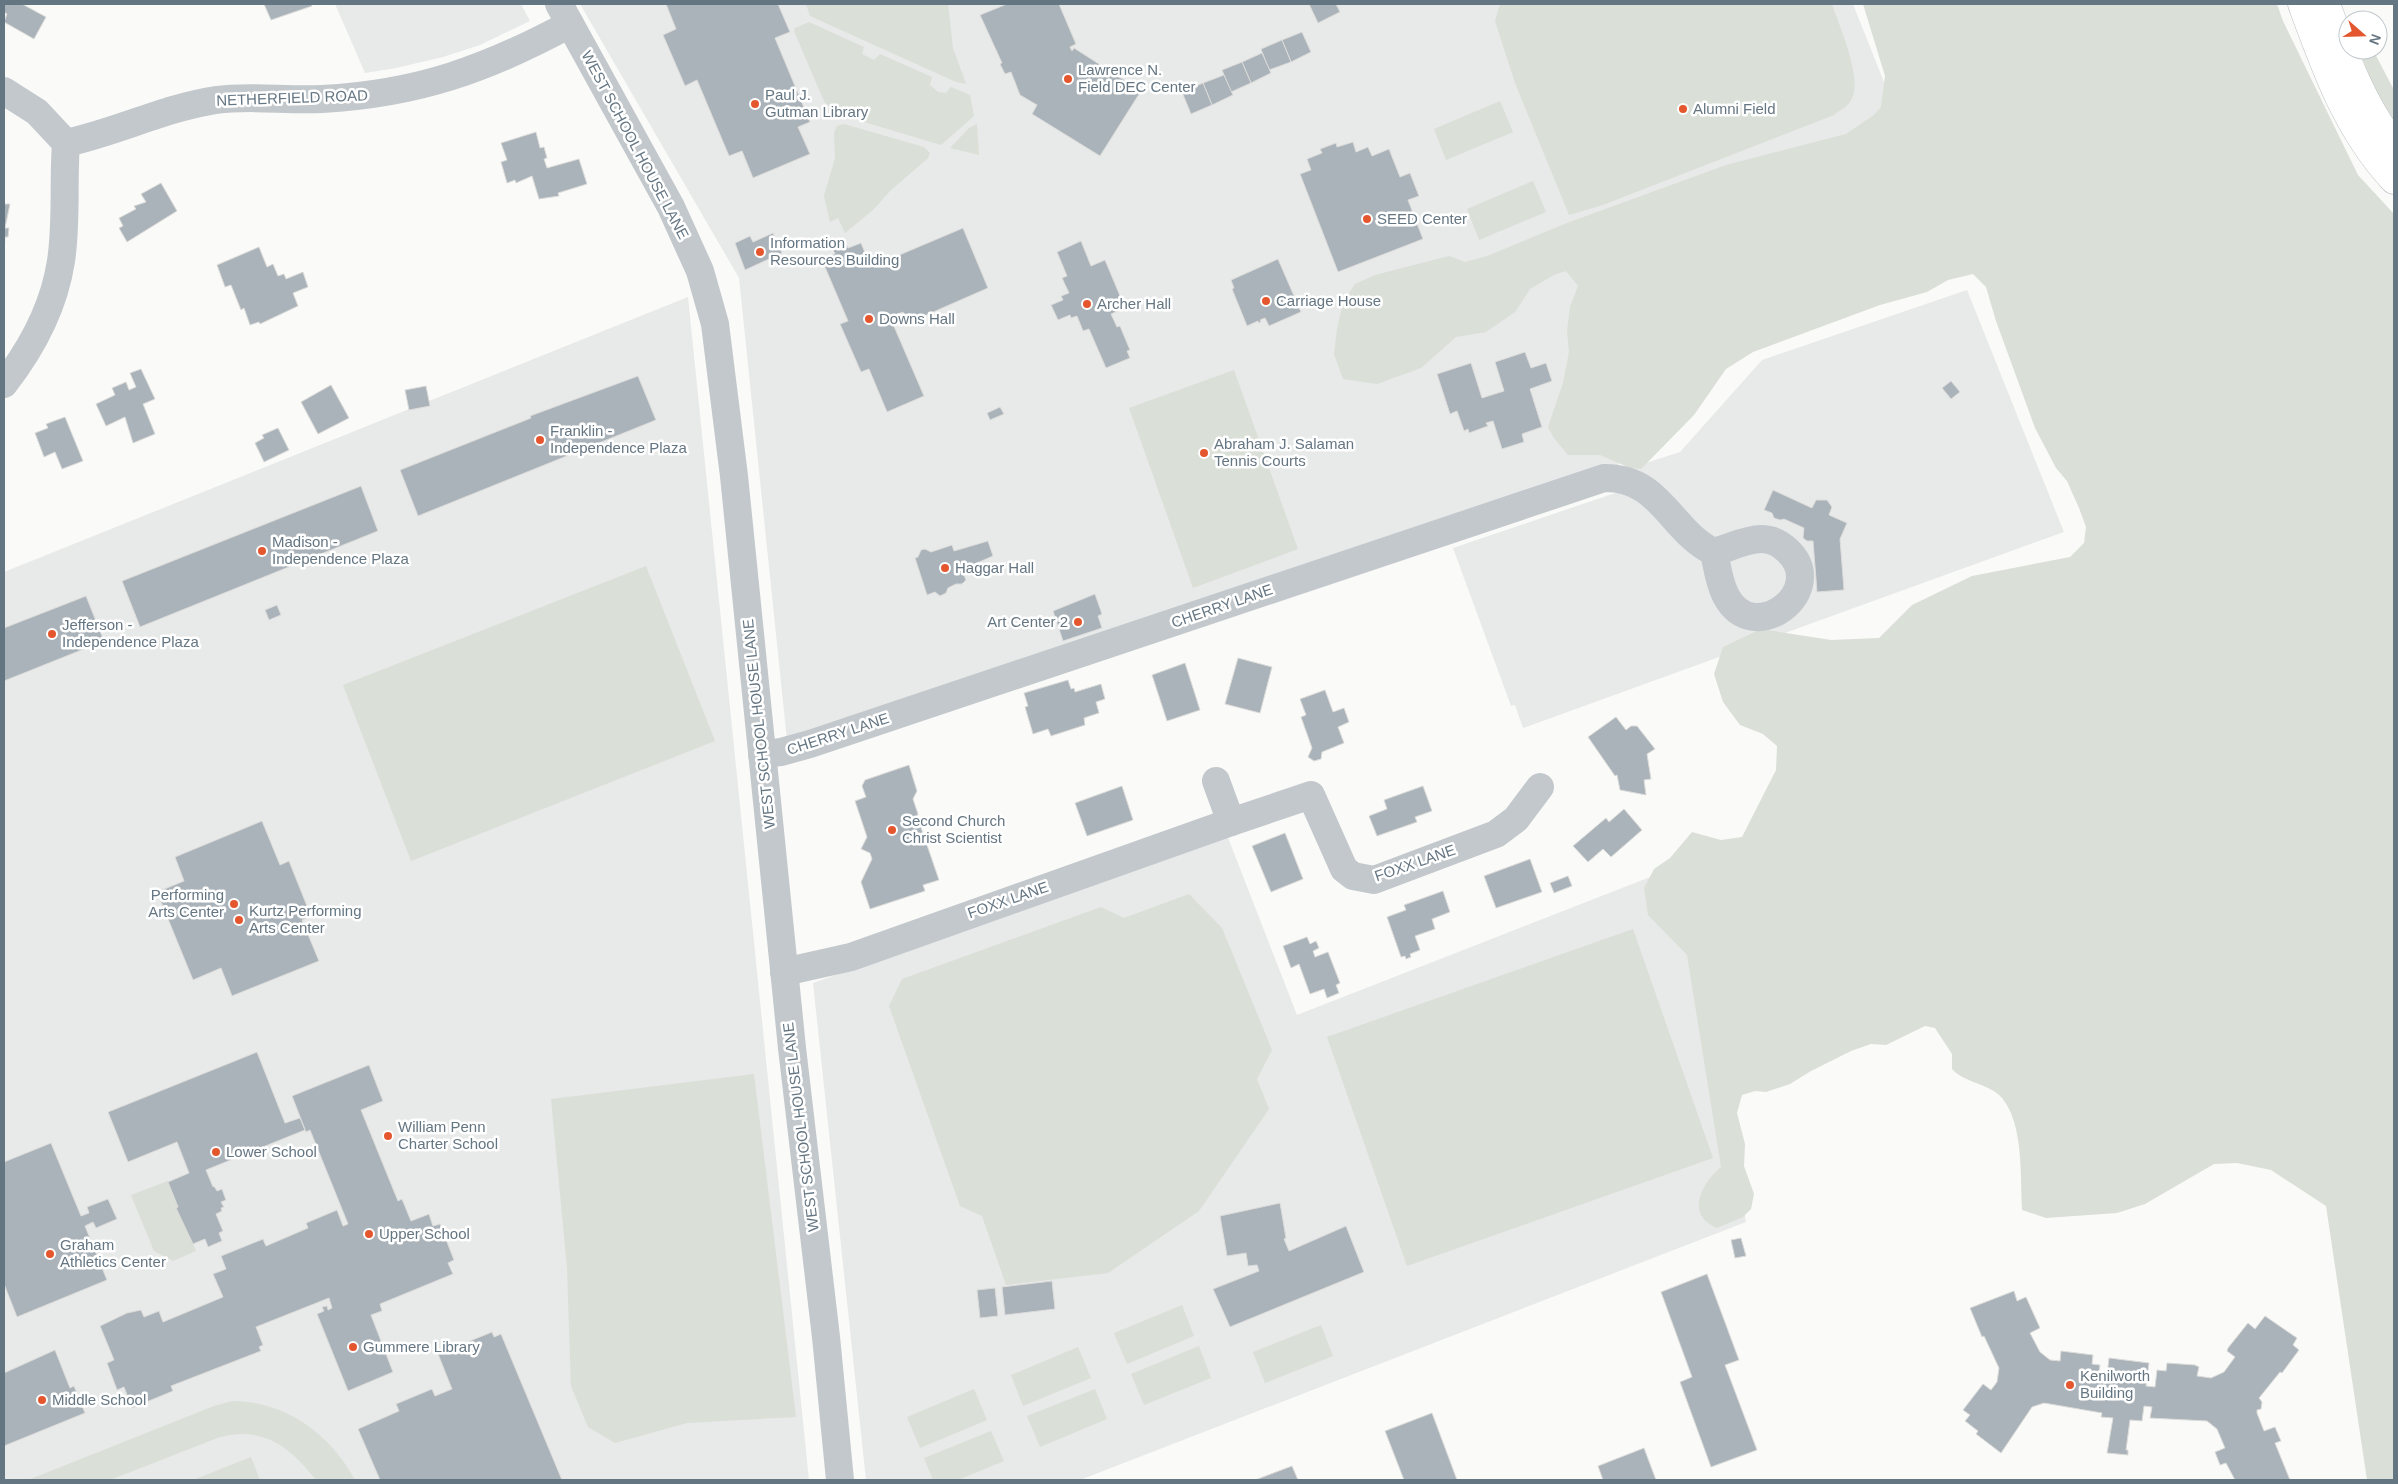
<svg xmlns="http://www.w3.org/2000/svg" width="2398" height="1484" viewBox="0 0 2398 1484" font-family="Helvetica,sans-serif">
	<rect width="100%" height="100%" fill="#fafaf8"/>
	<!-- built -->
	<g fill="#e8e9e9">
		<polygon points="335,4 521,4 530,21 480,45 443,57 396,68 365,73"/>
		<polygon points="580,4 1853,4 1905,135 1616,450 1619,465 1613,471 788,750 739,278"/>
		<polygon points="1967,290 2064,532 1523,728 1515,705 1511,706 1453,548 1624,490 1627,469 1680,452 1762,360"/>
		<polygon points="688,297 809,1480 4,1480 4,572"/>
		<polygon points="1227,835 1297,1015 1686,863 1746,1222 1080,1480 866,1480 813,983"/>
	</g>
	<!-- green -->
	<g fill="#dadfd7">
		<polygon points="806,4 948,4 953,48 966,84 956,82 810,16"/>
		<path d="M1500 4H1832C1839 26 1866 84 1849 103 1846 108 1838 111 1834 115L1603 205 1569 215 1515 83 1495 21Z"/>
		<path d="M1863 4H2277L2283 21 2358 175 2394 214V1480H2367L2326 1206 2271 1170 2237 1163 2214 1164 2145 1204 2117 1213 2046 1218 2022 1210C2020 1178 2024 1124 2002 1098 1989 1083 1966 1084 1952 1069V1054L1935 1028 1925 1026 1886 1045 1871 1044 1851 1051 1811 1071 1790 1084 1766 1092 1755 1091 1742 1095 1737 1113 1745 1144 1744 1166 1754 1194 1751 1209 1743 1217 1717 1228C1685 1215 1701 1184 1721 1167L1687 955 1648 915 1644 888 1654 869 1670 858 1692 832 1721 840 1742 837 1776 770 1777 746 1763 734 1740 725 1723 702 1714 674 1723 647 1761 629 1831 640 1879 638 1912 605 1972 576 2070 557 2084 543 2086 527 2079 508 2067 481 2056 468 2035 428 1996 321 1986 287 1973 274 1948 280 1927 292 1880 305 1753 352 1726 369 1694 415 1641 469 1630 468 1600 455H1568L1554 438 1548 427 1563 383 1569 352 1567 331 1570 307 1578 286 1566 271 1554 275 1530 289 1515 312 1486 332 1456 337 1421 368 1377 384 1343 379 1334 354 1337 329 1343 302 1355 284 1375 275 1449 256 1465 262 1487 256 1567 223 1726 165 1846 134 1874 115 1881 107 1885 76Z"/>
		<polygon points="809,22 864,47 862,54 874,60 880,54 932,77 930,85 938,92 946,93 951,87 970,95 974,116 941,145 834,113 824,101 794,31 795,28"/>
		<polygon points="2359,50 2373,50 2394,90 2394,121 2374,88"/>
		<polygon points="1500,101 1513,132 1446,160 1434,129"/>
		<polygon points="844,124 924,147 930,153 928,158 890,191 874,209 845,233 838,218 830,222 824,196 835,158 834,133 837,126"/>
		<polygon points="977,124 979,155 950,148 969,128"/>
		<polygon points="1533,181 1546,212 1479,240 1467,209"/>
		<polygon points="1234,370 1298,549 1193,588 1129,408"/>
		<polygon points="646,566 715,741 411,861 343,685"/>
		<polygon points="1189,894 1222,928 1272,1050 1257,1079 1269,1109 1199,1211 1108,1273 1006,1285 982,1216 960,1206 889,1006 902,979 1101,907 1124,918"/>
		<polygon points="1633,929 1713,1158 1407,1266 1327,1037"/>
		<polygon points="754,1074 796,1417 687,1423 615,1443 588,1427 571,1386 567,1268 551,1099"/>
		<polygon points="168,1181 196,1251 173,1261 154,1251 131,1195"/>
		<polygon points="1182,1305 1194,1336 1127,1364 1114,1333"/>
		<polygon points="1321,1325 1333,1356 1265,1383 1253,1352"/>
		<polygon points="1199,1346 1211,1378 1144,1405 1131,1374"/>
		<polygon points="1078,1347 1091,1378 1023,1406 1011,1375"/>
		<polygon points="974,1389 987,1420 920,1448 907,1417"/>
		<polygon points="1095,1389 1107,1419 1040,1447 1027,1416"/>
		<path d="M233 1401C287 1402 330 1434 355 1480H316C290 1447 264 1426 220 1437L110 1480H28L214 1406Z"/>
		<polygon points="991,1431 1004,1461 958,1480 933,1480 924,1458"/>
		<polygon points="251,1457 260,1480 193,1480"/>
	</g>
	<!-- building -->
	<g fill="#aab3b9" stroke="#dcdcda">
		<polygon points="4,4 22,4 46,17 34,39 4,22 7,14 4,12"/>
		<polygon points="264,4 311,4 312,6 271,20"/>
		<polygon points="666,4 778,4 790,32 775,38 810,122 798,127 810,154 753,178 742,151 729,156 697,80 685,86 663,35 676,29"/>
		<polygon points="1007,4 1059,4 1076,44 1070,47 1072,51 1074,48 1141,91 1100,156 1032,114 1037,105 1020,95 1011,72 1005,74 1000,64 1002,63 980,15"/>
		<polygon points="1309,4 1336,4 1340,12 1318,23"/>
		<polygon points="1302,32 1311,52 1291,62 1282,40"/>
		<polygon points="1282,40 1291,62 1269,70 1261,49"/>
		<polygon points="1262,53 1271,73 1251,83 1242,62"/>
		<polygon points="1242,62 1251,83 1231,92 1222,70"/>
		<polygon points="1224,75 1233,95 1212,105 1203,83"/>
		<polygon points="1203,83 1212,105 1191,114 1182,92"/>
		<polygon points="536,132 540,148 544,147 547,158 544,159 547,168 579,159 587,184 558,193 559,196 539,199 532,176 516,183 515,180 507,183 501,162 507,160 501,143"/>
		<polygon points="1353,142 1356,152 1368,147 1372,156 1389,149 1400,177 1410,173 1419,196 1408,200 1423,239 1338,272 1300,174 1311,170 1307,159 1322,153 1320,149 1336,143 1337,147"/>
		<polygon points="161,183 177,211 127,242 119,228 123,226 119,218 136,209 134,206 146,202 141,194"/>
		<polygon points="4,204 10,204 5,228 9,228 8,237 5,237 4,251"/>
		<polygon points="963,228 988,288 908,323 903,312 890,317 924,396 887,412 869,369 861,372 840,324 848,321 822,260 835,254 832,247 845,242 848,248 861,243 871,267"/>
		<polygon points="773,233 777,242 783,240 786,249 781,251 782,253 745,270 735,243 750,236 753,242"/>
		<polygon points="1081,241 1091,266 1105,260 1123,303 1117,306 1118,311 1111,314 1117,327 1120,326 1130,350 1127,351 1130,358 1106,368 1089,329 1083,331 1077,316 1071,318 1070,315 1058,320 1051,305 1063,300 1061,296 1069,293 1062,278 1067,276 1057,252"/>
		<polygon points="259,247 267,267 273,264 278,276 284,274 286,279 303,272 308,287 293,293 298,306 260,324 259,322 250,325 244,308 241,310 231,285 225,287 217,265"/>
		<polygon points="1278,259 1301,312 1269,326 1265,318 1260,320 1261,322 1259,323 1258,321 1247,326 1232,289 1234,288 1231,280"/>
		<polygon points="1525,352 1531,368 1546,363 1552,381 1530,389 1542,427 1522,434 1524,442 1502,449 1493,421 1486,423 1488,426 1469,433 1468,429 1464,431 1457,411 1450,414 1437,374 1471,363 1482,398 1504,391 1495,362"/>
		<polygon points="141,369 155,399 143,404 155,434 133,443 125,417 106,426 96,404 115,395 112,388 126,382 129,390 136,387 130,373"/>
		<polygon points="638,376 656,420 418,516 400,470 531,418 530,416"/>
		<polygon points="1951,381 1960,392 1951,399 1942,388"/>
		<polygon points="331,385 349,418 318,434 301,402"/>
		<polygon points="426,386 430,406 409,410 405,390"/>
		<polygon points="1000,407 1004,414 990,420 987,413"/>
		<polygon points="65,417 83,461 62,469 55,452 44,457 35,433 48,428 46,424"/>
		<polygon points="278,428 289,450 264,462 255,443 264,438 262,435"/>
		<polygon points="361,486 378,531 140,627 122,581"/>
		<polygon points="1773,490 1812,508 1816,500 1827,500 1832,507 1829,515 1847,523 1840,539 1844,590 1817,592 1813,541 1807,541 1803,538 1804,528 1784,519 1780,520 1774,518 1772,513 1764,510"/>
		<polygon points="988,541 993,556 970,566 971,570 964,575 966,580 962,584 956,584 948,588 946,593 940,596 935,592 927,595 915,558 918,557 921,550 925,549 931,552 952,545 954,551"/>
		<polygon points="1095,594 1102,614 1098,616 1102,628 1063,641 1053,611"/>
		<polygon points="86,596 104,641 4,681 4,628"/>
		<polygon points="277,605 281,615 269,620 265,610"/>
		<polygon points="1238,658 1272,667 1260,713 1225,704"/>
		<polygon points="1185,663 1200,710 1167,721 1152,675"/>
		<polygon points="1068,680 1071,689 1074,688 1075,692 1101,684 1105,699 1096,702 1099,713 1084,718 1085,725 1051,736 1048,729 1033,734 1025,707 1028,706 1024,693"/>
		<polygon points="1325,690 1333,712 1344,708 1349,722 1338,727 1344,743 1322,752 1321,759 1314,761 1308,757 1312,748 1301,717 1306,715 1300,699"/>
		<polygon points="1616,717 1626,730 1631,726 1637,726 1655,749 1647,754 1651,779 1644,780 1646,795 1620,790 1617,775 1615,776 1588,737"/>
		<polygon points="909,765 917,791 913,799 918,814 917,816 939,880 923,885 925,891 870,909 861,882 872,859 870,853 861,849 867,837 855,801 866,797 862,786 865,780"/>
		<polygon points="1122,786 1133,820 1087,836 1075,803"/>
		<polygon points="1423,786 1432,811 1415,817 1417,822 1377,836 1369,816 1387,809 1384,800"/>
		<polygon points="1624,809 1642,830 1611,857 1603,849 1588,862 1573,846 1606,818 1609,822"/>
		<polygon points="262,821 280,865 289,861 311,916 302,920 319,961 232,996 221,968 193,980 157,892 184,881 175,857"/>
		<polygon points="1285,833 1303,879 1271,892 1252,846"/>
		<polygon points="1530,859 1542,892 1496,908 1484,876"/>
		<polygon points="1568,876 1572,886 1554,893 1550,883"/>
		<polygon points="1443,891 1450,912 1432,919 1435,929 1415,936 1420,950 1410,954 1411,957 1406,959 1405,956 1401,957 1387,917 1406,910 1404,905"/>
		<polygon points="1307,937 1310,944 1316,941 1319,948 1313,951 1315,957 1328,952 1340,983 1336,985 1339,993 1327,998 1324,989 1310,994 1299,964 1291,968 1283,946"/>
		<polygon points="257,1052 285,1123 300,1118 305,1130 206,1170 213,1187 214,1186 217,1191 222,1189 226,1200 221,1202 224,1207 221,1208 222,1211 216,1214 223,1231 219,1233 222,1241 208,1247 205,1239 193,1244 176,1208 178,1207 168,1182 189,1173 177,1142 128,1162 108,1112"/>
		<polygon points="369,1065 383,1101 361,1110 398,1201 402,1199 411,1221 429,1214 433,1226 440,1224 454,1260 448,1263 453,1274 380,1304 382,1311 371,1315 393,1372 348,1391 317,1314 324,1311 322,1307 327,1306 328,1310 332,1308 329,1298 256,1327 263,1345 259,1347 261,1351 171,1386 173,1391 132,1408 124,1387 117,1390 107,1363 114,1360 100,1326 127,1313 141,1310 144,1317 159,1311 163,1322 223,1297 213,1274 226,1269 221,1256 263,1239 266,1246 308,1228 306,1223 337,1210 343,1226 348,1224 310,1130 306,1132 292,1096"/>
		<polygon points="51,1143 81,1216 89,1213 87,1207 108,1199 117,1219 96,1228 93,1222 85,1226 107,1280 17,1317 4,1284 4,1162"/>
		<polygon points="1280,1203 1286,1238 1284,1239 1289,1251 1346,1226 1364,1272 1230,1327 1213,1289 1259,1271 1257,1265 1248,1266 1246,1253 1227,1256 1220,1216"/>
		<polygon points="1741,1238 1746,1256 1735,1258 1731,1240"/>
		<polygon points="1707,1274 1739,1360 1725,1365 1757,1450 1711,1467 1680,1382 1692,1377 1661,1292"/>
		<polygon points="1052,1281 1055,1309 1005,1315 1002,1287"/>
		<polygon points="995,1288 998,1316 980,1318 977,1290"/>
		<polygon points="2014,1291 2017,1301 2026,1297 2040,1328 2030,1333 2040,1352 2050,1360 2060,1361 2061,1351 2093,1355 2092,1364 2100,1365 2098,1381 2106,1384 2109,1358 2149,1363 2146,1386 2155,1387 2157,1370 2166,1371 2167,1363 2195,1365 2199,1367 2197,1376 2211,1378 2224,1372 2235,1357 2227,1351 2228,1348 2248,1323 2255,1329 2265,1316 2278,1325 2297,1338 2293,1345 2299,1350 2282,1373 2280,1372 2259,1398 2262,1402 2261,1409 2257,1410 2257,1413 2264,1431 2275,1427 2281,1441 2275,1443 2290,1480 2235,1480 2226,1463 2220,1465 2215,1452 2225,1448 2217,1429 2207,1421 2150,1418 2152,1407 2144,1406 2142,1421 2130,1420 2126,1450 2128,1450 2128,1455 2107,1453 2113,1418 2101,1417 2102,1413 2044,1403 2032,1407 2001,1453 1976,1434 1978,1431 1965,1421 1970,1415 1963,1410 1983,1384 1991,1390 1997,1382 1999,1368 1984,1336 1982,1337 1970,1308"/>
		<polygon points="492,1332 494,1337 501,1334 562,1480 380,1480 358,1429 399,1411 396,1404 432,1389 435,1396 452,1389 438,1354"/>
		<polygon points="55,1350 70,1388 74,1386 85,1413 4,1446 4,1373"/>
		<polygon points="1432,1413 1457,1480 1404,1480 1385,1431"/>
		<polygon points="1644,1448 1656,1480 1603,1480 1598,1466"/>
		<polygon points="1292,1466 1298,1480 1255,1480"/>
	</g>
	<g fill="none" stroke-linecap="round" stroke-linejoin="round">
		<!-- major casing -->
		<g stroke="#b5babe" stroke-width="29">
			<g id="major">
				<path d="M2302 4C2325 67 2347 130 2394 180"/>
				<path d="M2326 4C2344 53 2361 103 2394 145"/>
			</g>
		</g>
		<!-- minor -->
		<g stroke="#c3c8cc" stroke-width="28">
			<polyline points="559,4 671,207 700,271 715,324 734,476 792,1048 826,1337 840,1480"/>
			<polyline points="4,91 37,112 66,143"/>
			<path d="M66 143C117 132 164 108 216 100 251 95 286 101 322 99 417 94 487 69 570 24"/>
			<path d="M4 384C32 348 54 307 61 261 67 222 63 182 66 143"/>
			<path d="M762 754 781 752 810 744 1604 478C1661 477 1670 531 1714 552 1729 548 1746 539 1761 539 1771 539 1781 544 1788 551 1829 590 1754 649 1726 596 1719 583 1717 566 1714 552"/>
			<polyline points="1216,781 1231,822"/>
			<polyline points="784,972 851,957 1231,822 1311,795 1344,869 1353,876 1374,880 1496,834 1516,819 1540,787"/>
		</g>
		<!-- major -->
		<use href="#major" stroke="#fff" stroke-width="28"/>
	</g>
	<!-- markers -->
	<g fill="#e4572e" stroke="#fff" stroke-width="2">
		<circle cx="1068" cy="79" r="5"/>
		<circle cx="755" cy="104" r="5"/>
		<circle cx="1683" cy="109" r="5"/>
		<circle cx="1367" cy="219" r="5"/>
		<circle cx="760" cy="252" r="5"/>
		<circle cx="1266" cy="301" r="5"/>
		<circle cx="1087" cy="304" r="5"/>
		<circle cx="869" cy="319" r="5"/>
		<circle cx="540" cy="440" r="5"/>
		<circle cx="1204" cy="453" r="5"/>
		<circle cx="262" cy="551" r="5"/>
		<circle cx="945" cy="568" r="5"/>
		<circle cx="1078" cy="622" r="5"/>
		<circle cx="52" cy="634" r="5"/>
		<circle cx="892" cy="830" r="5"/>
		<circle cx="234" cy="904" r="5"/>
		<circle cx="239" cy="920" r="5"/>
		<circle cx="388" cy="1136" r="5"/>
		<circle cx="216" cy="1152" r="5"/>
		<circle cx="369" cy="1234" r="5"/>
		<circle cx="50" cy="1254" r="5"/>
		<circle cx="353" cy="1347" r="5"/>
		<circle cx="2070" cy="1385" r="5"/>
		<circle cx="42" cy="1400" r="5"/>
	</g>
	<g text-anchor="middle" stroke-width="5" stroke-linejoin="round" paint-order="stroke">
		<!-- poi labels -->
		<g font-size="15" fill="#657683" stroke="#fff" text-anchor="start">
			<text x="1078" y="75">Lawrence N.<tspan x="1078" dy="17">Field DEC Center</tspan></text>
			<text x="765" y="100">Paul J.<tspan x="765" dy="17">Gutman Library</tspan></text>
			<text x="1693" y="114">Alumni Field</text>
			<text x="1377" y="224">SEED Center</text>
			<text x="770" y="248">Information<tspan x="770" dy="17">Resources Building</tspan></text>
			<text x="1276" y="306">Carriage House</text>
			<text x="1097" y="309">Archer Hall</text>
			<text x="879" y="324">Downs Hall</text>
			<text x="550" y="436">Franklin -<tspan x="550" dy="17">Independence Plaza</tspan></text>
			<text x="1214" y="449">Abraham J. Salaman<tspan x="1214" dy="17">Tennis Courts</tspan></text>
			<text x="272" y="547">Madison -<tspan x="272" dy="17">Independence Plaza</tspan></text>
			<text x="955" y="573">Haggar Hall</text>
			<text x="1068" y="627" text-anchor="end">Art Center 2</text>
			<text x="62" y="630">Jefferson -<tspan x="62" dy="17">Independence Plaza</tspan></text>
			<text x="902" y="826">Second Church<tspan x="902" dy="17">Christ Scientist</tspan></text>
			<text x="224" y="900" text-anchor="end">Performing<tspan x="224" dy="17">Arts Center</tspan></text>
			<text x="249" y="916">Kurtz Performing<tspan x="249" dy="17">Arts Center</tspan></text>
			<text x="398" y="1132">William Penn<tspan x="398" dy="17">Charter School</tspan></text>
			<text x="226" y="1157">Lower School</text>
			<text x="379" y="1239">Upper School</text>
			<text x="60" y="1250">Graham<tspan x="60" dy="17">Athletics Center</tspan></text>
			<text x="363" y="1352">Gummere Library</text>
			<text x="2080" y="1381">Kenilworth<tspan x="2080" dy="17">Building</tspan></text>
			<text x="52" y="1405">Middle School</text>
		</g>
		<!-- street labels -->
		<g font-size="15" fill="#657683" stroke="#fff">
			<text transform="translate(292 98) rotate(-2)" y="5">NETHERFIELD ROAD</text>
			<text transform="translate(635 145) rotate(62)" y="5">WEST SCHOOL HOUSE LANE</text>
			<text transform="translate(1222 606) rotate(-19)" y="5">CHERRY LANE</text>
			<text transform="translate(759 724) rotate(-96)" y="5">WEST SCHOOL HOUSE LANE</text>
			<text transform="translate(838 734) rotate(-18)" y="5">CHERRY LANE</text>
			<text transform="translate(1415 863) rotate(-19)" y="5">FOXX LANE</text>
			<text transform="translate(1008 900) rotate(-19)" y="5">FOXX LANE</text>
			<text transform="translate(801 1127) rotate(-97)" y="5">WEST SCHOOL HOUSE LANE</text>
		</g>
	</g>
	<!-- border -->
	<rect width="2398" height="1484" fill="none" stroke="#657683" stroke-width="10"/>
	<!-- north arrow -->
	<g transform="translate(2363 35) rotate(110)"><circle r="24" fill="#ffffff" stroke="#c1c8cd"/>
	<path d="M0-4L9 19L0 12L-9 19Z" fill="#e4572e"/>
	<text y="-8" font-size="14" font-weight="bold" text-anchor="middle" fill="#657683">N</text>
	</g>
</svg>
